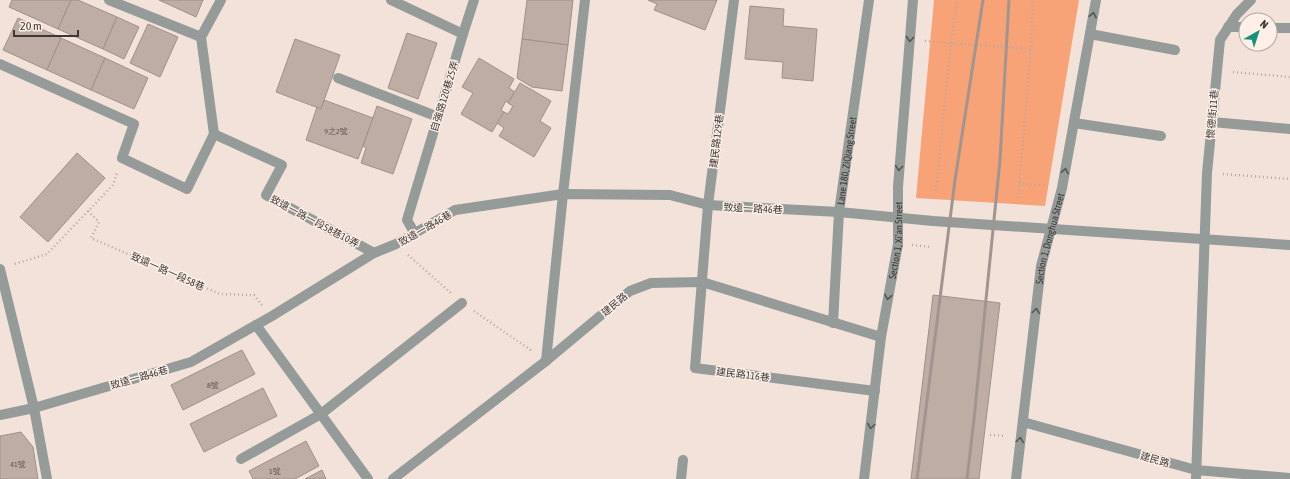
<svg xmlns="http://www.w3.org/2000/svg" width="1290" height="479" viewBox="0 0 1290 479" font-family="'Asap Condensed','Noto Sans TC',sans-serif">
	<rect width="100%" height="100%" fill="#f3e2da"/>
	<!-- green -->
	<polygon fill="#f7a377" points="934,0 1079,0 1045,206 916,198"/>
	<!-- building -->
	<g fill="#bdada5" stroke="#a09089">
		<polygon points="12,0 71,0 58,29 9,7"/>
		<polygon points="71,0 78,0 117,17 103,49 58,29"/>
		<polygon points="159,0 203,0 196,17"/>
		<polygon points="527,0 573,0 568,45 522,39"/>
		<polygon points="648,0 717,0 705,30 654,10 657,4"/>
		<polygon points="750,6 784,9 783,26 817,29 813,81 782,78 783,62 745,59"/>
		<polygon points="117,17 139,27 124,59 103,49"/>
		<polygon points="18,18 61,38 47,70 3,50"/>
		<polygon points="148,24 178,37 160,77 130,63"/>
		<polygon points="407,33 437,43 418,99 388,88"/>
		<polygon points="61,38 105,58 91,90 47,70"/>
		<polygon points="295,39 340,55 321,109 276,92"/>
		<polygon points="522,39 568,45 562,91 532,87 517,78"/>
		<polygon points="105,58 148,78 134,109 91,90"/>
		<polygon points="479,58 514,79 509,88 515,92 508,103 506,101 501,110 504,112 492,132 461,114 473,93 462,87"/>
		<polygon points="520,83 551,101 540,121 551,128 534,157 499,136 504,128 497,123 504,112 508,114 513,106 508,103"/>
		<polygon points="324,100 373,118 358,159 306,140 317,107 321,109"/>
		<polygon points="377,106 412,119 393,174 361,163 366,148 363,146"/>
		<polygon points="77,153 105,178 48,242 20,217"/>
		<polygon points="933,295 1000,303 979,479 911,479"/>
		<polygon points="242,350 255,374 183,410 171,385"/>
		<polygon points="263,388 277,416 204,452 190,424"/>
		<polygon points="21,432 33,447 38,479 0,479 0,436"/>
		<polygon points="306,441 319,466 295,479 253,479 249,471"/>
		<polygon points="322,470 326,479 305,479"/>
	</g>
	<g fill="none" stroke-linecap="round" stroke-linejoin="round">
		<!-- path -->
		<g stroke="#b6a8a2" stroke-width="2.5" stroke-dasharray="1 3" stroke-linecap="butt">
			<polyline points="925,41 1031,49"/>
			<polyline points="1233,72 1290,77"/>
			<polyline points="1223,174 1290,179"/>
			<polyline points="1019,183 1046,186"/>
			<polyline points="936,190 951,43 957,0"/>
			<polyline points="1018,198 1031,49 1033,0"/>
			<polyline points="88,211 99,222 91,238 220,294 254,295 262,305"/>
			<polyline points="912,245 931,247"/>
			<polyline points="408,255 451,293"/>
			<polyline points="15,264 47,254 113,185 117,173"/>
			<polyline points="474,311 532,351"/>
			<polyline points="990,435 1006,436"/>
		</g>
		<!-- minor -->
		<g stroke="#949b99" stroke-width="10">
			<polyline points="109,0 201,37"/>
			<polyline points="391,0 463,34 407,220 415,234"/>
			<polyline points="734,0 708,205 695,368 875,391"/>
			<polyline points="1228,27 1246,27"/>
			<polyline points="1270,28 1290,28"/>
			<polyline points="463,34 474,0"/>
			<polyline points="1090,34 1175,50"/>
			<polyline points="0,64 134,124 122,158 187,189 214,134 201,37 221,0"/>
			<polyline points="338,78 438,117"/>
			<polyline points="1212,122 1290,129"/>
			<polyline points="1074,123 1161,136"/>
			<polyline points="214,134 282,165 266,195 374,253"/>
			<polyline points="0,269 34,408 47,479"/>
			<path id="s1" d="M833 323 839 212 869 0"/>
			<polyline points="256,325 368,479"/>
			<polyline points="546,361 563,194 585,0"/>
			<polyline points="0,415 34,408 191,362 272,316 374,253 396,244 455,210 563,194 670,195 708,205 839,212 933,221 1290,245"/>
			<polyline points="1023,422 1196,470 1290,478"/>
			<polyline points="241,459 321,414 462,303"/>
			<polyline points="393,479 546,361 630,291 651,283 702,282 881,337"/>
			<polyline points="681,479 683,460"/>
			<path id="s2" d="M864 479 881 337 898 244V187L913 0"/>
			<path id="s3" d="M1016 479 1041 266 1062 188 1096 0"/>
			<polyline points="1196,479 1207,173 1220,40 1237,14 1251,0"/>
		</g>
		<!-- rail -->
		<g stroke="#a1958f" stroke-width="3">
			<polyline points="917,479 955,180 983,0"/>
			<polyline points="967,479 974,419 1000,160 1009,0"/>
		</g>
	</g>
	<!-- one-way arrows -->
	<defs><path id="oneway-chevron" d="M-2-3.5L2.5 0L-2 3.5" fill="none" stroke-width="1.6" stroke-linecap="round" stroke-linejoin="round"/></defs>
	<g stroke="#585552">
		<use href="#oneway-chevron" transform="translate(1093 15) rotate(-79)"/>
		<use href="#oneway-chevron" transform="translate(910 39) rotate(95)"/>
		<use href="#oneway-chevron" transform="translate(899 168) rotate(95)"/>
		<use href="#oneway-chevron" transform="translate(1065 171) rotate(-80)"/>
		<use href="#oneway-chevron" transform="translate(888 297) rotate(100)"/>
		<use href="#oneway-chevron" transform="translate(1036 311) rotate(-83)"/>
		<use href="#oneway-chevron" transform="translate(871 426) rotate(98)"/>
		<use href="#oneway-chevron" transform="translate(1020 440) rotate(-83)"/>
	</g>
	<g text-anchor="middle" stroke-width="3" stroke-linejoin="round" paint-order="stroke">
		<!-- number labels -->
		<g font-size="8" fill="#5e5450">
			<text x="336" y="134">9之2號</text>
			<text x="213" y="388">8號</text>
			<text x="18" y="467">41號</text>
			<text x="275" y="474">1號</text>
		</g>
		<!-- street labels -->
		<g font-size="10" fill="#3e3734" stroke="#fdf0e9">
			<text transform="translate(444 96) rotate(-73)" y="4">自強路120巷25弄</text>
			<text transform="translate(1212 114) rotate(-85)" y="4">懷德街11巷</text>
			<text transform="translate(716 141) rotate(-83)" y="4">建民路129巷</text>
			<text dy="4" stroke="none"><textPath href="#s1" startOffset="163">Lane 180, ZiQiang Street</textPath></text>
			<text transform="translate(753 208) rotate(3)" y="4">致遠一路46巷</text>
			<text transform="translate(315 221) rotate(28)" y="4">致遠一路一段58巷10弄</text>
			<text transform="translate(425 228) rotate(-30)" y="4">致遠一路46巷</text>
			<text dy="4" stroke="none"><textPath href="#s3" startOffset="243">Section 1, Donghua Street</textPath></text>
			<text dy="4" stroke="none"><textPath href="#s2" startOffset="241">Section 1, Xi'an Street</textPath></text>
			<text transform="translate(168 271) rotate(24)" y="4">致遠一路一段58巷</text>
			<text transform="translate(614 304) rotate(-40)" y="4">建民路</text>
			<text transform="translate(743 374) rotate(7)" y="4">建民路116巷</text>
			<text transform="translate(139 377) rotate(-16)" y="4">致遠一路46巷</text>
			<text transform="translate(1155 459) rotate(16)" y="4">建民路</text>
		</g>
	</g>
	<!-- north arrow -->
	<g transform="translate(1258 32) rotate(39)"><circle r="19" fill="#fdf0e9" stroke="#b1a6a1"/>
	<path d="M0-3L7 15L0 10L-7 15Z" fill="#169279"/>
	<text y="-6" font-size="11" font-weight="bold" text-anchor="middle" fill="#3e3734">N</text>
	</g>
	<!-- scale -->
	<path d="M14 30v6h64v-6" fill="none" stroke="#3e3734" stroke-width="2"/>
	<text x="20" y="30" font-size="12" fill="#3e3734" stroke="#fdf0e9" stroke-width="3" paint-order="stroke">20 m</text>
</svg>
